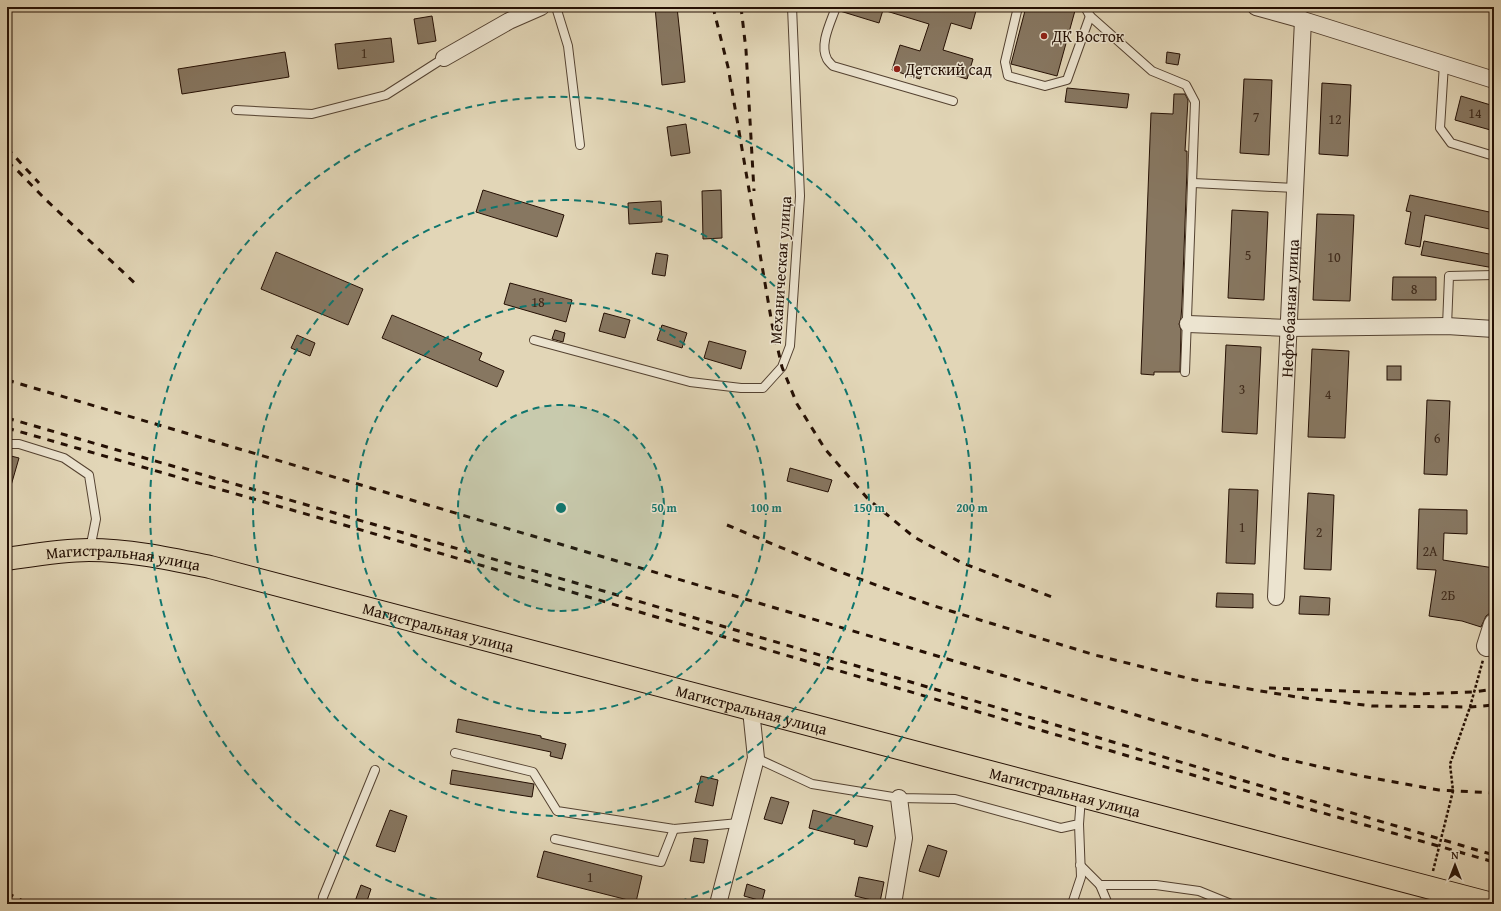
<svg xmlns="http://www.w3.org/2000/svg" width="1501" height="911" viewBox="0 0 1501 911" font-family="'Gentium Book Plus',serif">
	<rect width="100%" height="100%" fill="#e2d6b7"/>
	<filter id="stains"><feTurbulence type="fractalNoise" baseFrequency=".005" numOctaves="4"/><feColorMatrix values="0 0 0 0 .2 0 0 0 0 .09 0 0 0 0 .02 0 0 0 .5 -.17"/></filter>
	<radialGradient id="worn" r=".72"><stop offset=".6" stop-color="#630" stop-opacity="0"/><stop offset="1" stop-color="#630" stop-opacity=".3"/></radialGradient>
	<!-- building -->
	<g fill="#877761" stroke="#251004">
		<polygon points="655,7 677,7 685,82 662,85"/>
		<polygon points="841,7 977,7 971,29 951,23 943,50 973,59 967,79 924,66 920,79 892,70 900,45 920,51 929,24 883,10 879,23 840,11"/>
		<polygon points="1026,7 1076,7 1057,76 1011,64"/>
		<polygon points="432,16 436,41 418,44 414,19"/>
		<polygon points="391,38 394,62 338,69 335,44"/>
		<polygon points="285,52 289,77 182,94 178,69"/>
		<polygon points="1167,52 1180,54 1178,65 1166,63"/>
		<polygon points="1244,79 1272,80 1269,155 1240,153"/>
		<polygon points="1322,83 1351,85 1348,156 1319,154"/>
		<polygon points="1067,88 1129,94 1127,108 1065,102"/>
		<polygon points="1174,94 1185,94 1188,100 1185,151 1187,151 1187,169 1182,304 1181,318 1179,324 1181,330 1180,372 1154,372 1154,375 1141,374 1151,113 1173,114"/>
		<polygon points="1461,96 1494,106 1494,131 1455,120"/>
		<polygon points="686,124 690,153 671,156 667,127"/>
		<polygon points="483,190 564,215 557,237 476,212"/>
		<polygon points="721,190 722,238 703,239 702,191"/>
		<polygon points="1410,195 1494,213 1494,230 1425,215 1420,247 1405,244 1411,212 1406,211"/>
		<polygon points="661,201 662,222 629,224 628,203"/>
		<polygon points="1232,210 1268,212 1264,300 1228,298"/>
		<polygon points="1317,214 1354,215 1350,301 1313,300"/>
		<polygon points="1424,241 1494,255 1494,268 1421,255"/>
		<polygon points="276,252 363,289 348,325 261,289"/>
		<polygon points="656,253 668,255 665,276 652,274"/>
		<polygon points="1393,277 1436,277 1436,300 1392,300"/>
		<polygon points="510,283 572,300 566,322 504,304"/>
		<polygon points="604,313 630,320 625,338 599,331"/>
		<polygon points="392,315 482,353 479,360 504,371 497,387 382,338"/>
		<polygon points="662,325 687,333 682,348 657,340"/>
		<polygon points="555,330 565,333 563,342 552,339"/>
		<polygon points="297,335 315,343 310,356 291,348"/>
		<polygon points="709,341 746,351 741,369 704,358"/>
		<polygon points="1226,345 1261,347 1257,434 1222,432"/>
		<polygon points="1312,349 1349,351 1345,438 1308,437"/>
		<rect x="1387" y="366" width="14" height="14"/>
		<polygon points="1427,400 1450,401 1447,475 1424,474"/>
		<polygon points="7,455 19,458 10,489 7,488"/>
		<polygon points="790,468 832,480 828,492 787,481"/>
		<polygon points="1229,489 1258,490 1255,564 1226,563"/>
		<polygon points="1308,493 1334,495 1331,570 1304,569"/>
		<polygon points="1419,509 1467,510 1467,534 1444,533 1443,560 1494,568 1494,601 1490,613 1486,616 1481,627 1462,621 1429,616 1436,570 1417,569"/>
		<polygon points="1217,593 1253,594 1253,608 1216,607"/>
		<polygon points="1300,596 1330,598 1329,615 1299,614"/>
		<polygon points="458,719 541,736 541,738 566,744 562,759 550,756 551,752 456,732"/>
		<polygon points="452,770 534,784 532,797 450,784"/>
		<polygon points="701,776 718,780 713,806 695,802"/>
		<polygon points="771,797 789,802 782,824 764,819"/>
		<polygon points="390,810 407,816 395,852 376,846"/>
		<polygon points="813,810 873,826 867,847 854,844 855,840 809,828"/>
		<polygon points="694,838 708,840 704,863 690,861"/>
		<polygon points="928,845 947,851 939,877 919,871"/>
		<polygon points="544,851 642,876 636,902 537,877"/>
		<polygon points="859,877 884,882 880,902 855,896"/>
		<polygon points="747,884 765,890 762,901 744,896"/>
		<polygon points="361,885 371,889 366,904 354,904"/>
	</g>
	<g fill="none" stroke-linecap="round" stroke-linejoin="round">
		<!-- service casing -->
		<g stroke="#544231" stroke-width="10">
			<g id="service">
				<polyline points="556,7 568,46 580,145"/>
				<path d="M836 7C831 22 819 44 827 59 828 61 831 64 833 66L953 101"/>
				<polyline points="1018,7 1005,62 1008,76 1045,86 1067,80 1090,16"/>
				<polyline points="1085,7 1090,16 1152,71 1186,85 1195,102 1185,372"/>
				<polyline points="1300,7 1303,20"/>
				<polyline points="1444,64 1440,128 1451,143 1494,156"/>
				<polyline points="236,110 312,114 386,95 444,58"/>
				<polyline points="1193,183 1295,188"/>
				<polyline points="1447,326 1449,276 1494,275"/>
				<polyline points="534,340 690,382 741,388 763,388 782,367 790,346 800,196 792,7"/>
				<polyline points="7,444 19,444 64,458 89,475 96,519 90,549"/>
				<polyline points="455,753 533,772 557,811 674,829 739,823"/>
				<polyline points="756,758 812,784 899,798 955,799 1061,828 1079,824 1081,797"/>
				<polyline points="555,839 661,862 674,829"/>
				<polyline points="1080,865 1100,885 1156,885 1199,891 1231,904"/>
				<polyline points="1100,885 1108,904"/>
				<polyline points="322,904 323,897 375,770"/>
				<polyline points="1072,904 1081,877 1079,824"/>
			</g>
		</g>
		<!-- minor casing -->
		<g stroke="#544231" stroke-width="18">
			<g id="minor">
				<polyline points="1256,7 1303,20 1494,80"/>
				<polyline points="444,58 509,21 541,7"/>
				<polyline points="1188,324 1288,328 1447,326 1494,329"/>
				<path id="s1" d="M1276 597 1303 20"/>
				<polyline points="718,904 756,758 751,710"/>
				<polyline points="893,904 904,838 899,798"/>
			</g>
		</g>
		<!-- tertiary casing -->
		<g stroke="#544231" stroke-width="22">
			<polyline id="tertiary" points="1487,646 1494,624"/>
		</g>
		<!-- primary casing -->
		<g stroke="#251004" stroke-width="24">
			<g id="primary">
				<path id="s2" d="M7 559C34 555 62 550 89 550 130 550 171 559 210 567L1492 904"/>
			</g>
		</g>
		<!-- path -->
		<polyline stroke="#251004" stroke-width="2.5" stroke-dasharray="3 2" stroke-linecap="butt" points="1433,871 1453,791 1450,764 1470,707 1483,660"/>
		<!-- service -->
		<use href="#service" stroke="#ece4d0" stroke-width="8"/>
		<!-- minor -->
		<use href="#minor" stroke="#ece4d0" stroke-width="16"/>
		<!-- tertiary -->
		<use href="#tertiary" stroke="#ece4d0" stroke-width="20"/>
		<!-- primary -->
		<use href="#primary" stroke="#e2d6b7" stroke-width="22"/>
		<!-- rail -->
		<g stroke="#251004" stroke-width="3" stroke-dasharray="7 7" stroke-linecap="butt">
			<polyline points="713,7 728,67 772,324 782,367 797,404 825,449 868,499 914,537 962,563 1052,597"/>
			<polyline points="741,7 746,50 754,191"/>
			<polyline points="7,148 39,183"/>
			<polyline points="7,162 15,168 45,199 139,287"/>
			<polyline points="7,380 1281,758 1361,776 1439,790 1494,793"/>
			<polyline points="7,418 631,599 1494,855"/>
			<polyline points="7,428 351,527 1264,796 1494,862"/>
			<polyline points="727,525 835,570 931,605 1095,655 1195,680 1297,697 1372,706 1470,707 1494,705"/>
			<polyline points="1269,688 1417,694 1474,692 1494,689"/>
			<polyline points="7,893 29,904"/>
		</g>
	</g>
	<!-- distance rings -->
	<circle cx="561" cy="508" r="103" fill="#0f766e" fill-opacity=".12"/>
	<g fill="none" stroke="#0f766e" stroke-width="2" stroke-dasharray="7 5">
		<circle cx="561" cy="508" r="103"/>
		<circle cx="561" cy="508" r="205"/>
		<circle cx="561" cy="508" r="308"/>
		<path d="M448 903A411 411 0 1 1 674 903"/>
	</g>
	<!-- markers -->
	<g fill="#8f2418" stroke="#ece4d0" stroke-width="1.5">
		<circle cx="1044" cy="36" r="4"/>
		<circle cx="897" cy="69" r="4"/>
	</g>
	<g text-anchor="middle" stroke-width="3" stroke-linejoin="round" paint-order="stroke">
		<!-- number labels -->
		<g font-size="14" fill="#3e2a1b">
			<text x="364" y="58">1</text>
			<text x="1475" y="118">14</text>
			<text x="1256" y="122">7</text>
			<text x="1335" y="124">12</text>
			<text x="1248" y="260">5</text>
			<text x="1334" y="262">10</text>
			<text x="1414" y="294">8</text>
			<text x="538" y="307">18</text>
			<text x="1242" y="394">3</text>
			<text x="1328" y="399">4</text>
			<text x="1437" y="443">6</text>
			<text x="1242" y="532">1</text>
			<text x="1319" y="537">2</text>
			<text x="1430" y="556">2А</text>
			<text x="1448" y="600">2Б</text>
			<text x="590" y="882">1</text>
		</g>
		<!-- poi labels -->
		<g font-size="16" fill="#251004" stroke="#ece4d0" text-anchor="start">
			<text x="1052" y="42">ДК Восток</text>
			<text x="905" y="75">Детский сад</text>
		</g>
		<!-- street labels -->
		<g font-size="16" fill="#251004" stroke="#ece4d0">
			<text transform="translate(780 270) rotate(-86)" y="6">Механическая улица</text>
			<text dy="6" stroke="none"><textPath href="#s1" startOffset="289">Нефтебазная улица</textPath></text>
			<text dy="6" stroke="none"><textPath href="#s2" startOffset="117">Магистральная улица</textPath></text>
			<text dy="6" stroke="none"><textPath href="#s2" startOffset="441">Магистральная улица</textPath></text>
			<text dy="6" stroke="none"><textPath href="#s2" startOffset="765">Магистральная улица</textPath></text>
			<text dy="6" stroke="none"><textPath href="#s2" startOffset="1089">Магистральная улица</textPath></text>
		</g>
	</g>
	<circle cx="561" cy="508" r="6" fill="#0f766e" stroke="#ece4d0" stroke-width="2"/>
	<g font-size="12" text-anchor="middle" font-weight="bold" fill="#0f766e" stroke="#ece4d0" stroke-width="3" stroke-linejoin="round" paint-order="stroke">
		<text x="664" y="512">50 m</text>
		<text x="766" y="512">100 m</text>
		<text x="869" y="512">150 m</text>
		<text x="972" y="512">200 m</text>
	</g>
	<!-- margin -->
	<rect width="1501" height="911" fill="none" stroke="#e2d6b7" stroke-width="24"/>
	<rect x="8" y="8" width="1485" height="895" fill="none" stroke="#251004" stroke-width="2"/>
	<rect x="12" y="12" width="1477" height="887" fill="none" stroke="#251004"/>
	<!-- north arrow -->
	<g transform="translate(1455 865)" stroke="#ece4d0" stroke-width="3" paint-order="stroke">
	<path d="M0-3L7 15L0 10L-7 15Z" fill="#251004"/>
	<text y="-6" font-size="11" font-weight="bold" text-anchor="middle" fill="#251004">N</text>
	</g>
	<rect width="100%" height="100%" filter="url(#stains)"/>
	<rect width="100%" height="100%" fill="url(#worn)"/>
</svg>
